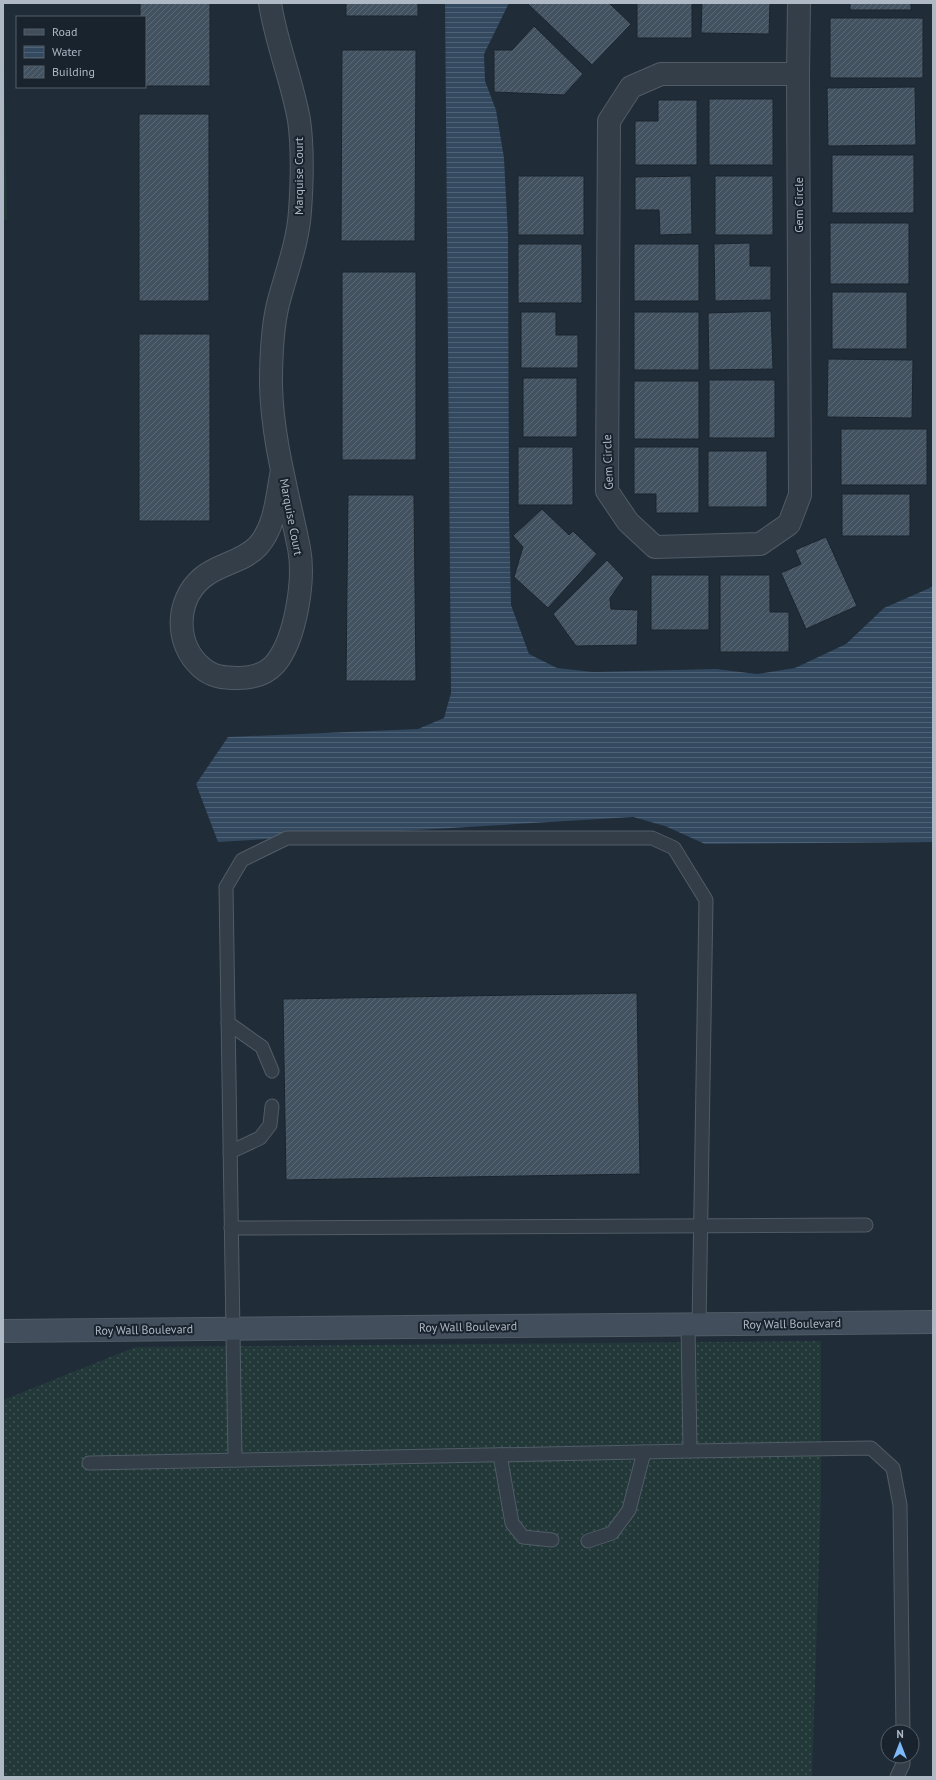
<svg xmlns="http://www.w3.org/2000/svg" width="936" height="1780" viewBox="0 0 936 1780" font-family="'PT Sans',sans-serif">
	<defs>
		<pattern id="grass-dots" width="8" height="8" patternUnits="userSpaceOnUse"><rect width="8" height="8" fill="#223839"/><path d="M2 2h.1M6 6h.1" fill="none" stroke="#405354" stroke-width="1.8" stroke-linecap="round"/></pattern>
		<pattern id="water-rules" width="6" height="5" patternUnits="userSpaceOnUse"><rect width="6" height="5" fill="#334960"/><path d="M0 2.5h6" fill="none" stroke="#4e6175"/></pattern>
		<pattern id="building-hatch" width="6" height="6" patternUnits="userSpaceOnUse"><rect width="6" height="6" fill="#435260"/><path d="M-1 1l2-2M0 6l6-6M5 7l2-2" fill="none" stroke="#5c6975"/></pattern>
	</defs>
	<rect width="100%" height="100%" fill="#202c38"/>
	<!-- grass -->
	<polygon fill="url(#grass-dots)" points="821,1341 821,1499 812,1777 3,1777 3,1400 135,1347"/>
	<!-- park -->
	<polygon fill="#223839" points="3,3 7,220 3,220"/>
	<!-- water -->
	<polygon fill="url(#water-rules)" points="445,3 509,3 484,54 485,81 496,110 504,158 508,235 509,512 511,605 529,654 557,668 593,672 716,669 757,674 795,668 846,644 884,608 932,587 933,842 705,844 665,826 633,817 218,842 196,784 228,737 418,729 444,718 451,693"/>
	<!-- building -->
	<g fill="url(#building-hatch)" stroke="#1b252f">
		<polygon points="140,3 210,3 210,86 145,86 145,17 140,17"/>
		<rect x="346" y="3" width="72" height="13"/>
		<polygon points="529,3 609,3 631,24 592,65 528,4"/>
		<rect x="637" y="3" width="55" height="35"/>
		<polygon points="702,3 770,3 769,34 701,33"/>
		<rect x="850" y="3" width="61" height="7"/>
		<rect x="830" y="18" width="93" height="60"/>
		<polygon points="534,26 583,74 564,95 494,92 494,50 512,50"/>
		<polygon points="342,50 416,50 415,241 341,241"/>
		<polygon points="915,87 916,145 828,146 827,88"/>
		<rect x="709" y="99" width="64" height="66"/>
		<polygon points="658,100 697,100 697,165 635,165 635,121 658,121"/>
		<rect x="139" y="114" width="70" height="187"/>
		<rect x="832" y="155" width="82" height="58"/>
		<rect x="518" y="176" width="66" height="59"/>
		<polygon points="691,176 692,234 660,235 659,210 635,210 635,177"/>
		<rect x="715" y="176" width="58" height="59"/>
		<rect x="830" y="223" width="79" height="61"/>
		<polygon points="750,243 750,266 771,266 771,300 715,301 714,244"/>
		<rect x="518" y="244" width="64" height="59"/>
		<rect x="634" y="244" width="65" height="57"/>
		<rect x="342" y="272" width="74" height="188"/>
		<rect x="832" y="292" width="75" height="57"/>
		<polygon points="771,311 773,369 709,370 708,313"/>
		<polygon points="521,312 556,312 556,335 578,335 578,368 521,368"/>
		<rect x="634" y="312" width="65" height="58"/>
		<rect x="139" y="334" width="71" height="187"/>
		<polygon points="828,359 913,360 912,418 827,417"/>
		<rect x="523" y="378" width="54" height="59"/>
		<rect x="709" y="380" width="66" height="58"/>
		<rect x="634" y="381" width="65" height="58"/>
		<rect x="841" y="429" width="86" height="56"/>
		<rect x="518" y="447" width="55" height="58"/>
		<polygon points="634,447 699,447 699,513 656,513 656,494 634,494"/>
		<rect x="708" y="451" width="59" height="56"/>
		<rect x="842" y="494" width="68" height="42"/>
		<polygon points="348,495 414,495 416,681 346,681"/>
		<polygon points="542,509 569,535 573,531 597,554 548,608 514,577 523,547 513,536"/>
		<polygon points="826,537 857,606 806,629 781,573 801,564 795,550"/>
		<polygon points="607,560 624,578 610,598 611,609 638,610 637,645 576,646 553,614"/>
		<rect x="651" y="575" width="58" height="55"/>
		<polygon points="720,575 770,575 770,612 789,612 789,652 720,652"/>
		<polygon points="637,993 640,1174 286,1180 283,999"/>
	</g>
	<g fill="none" stroke-linecap="round" stroke-linejoin="round">
		<!-- lane casing -->
		<g stroke="#515c66" stroke-width="15">
			<g id="lane">
				<polyline points="228,1023 262,1047 272,1071"/>
				<polyline points="230,1152 260,1138 270,1125 272,1106"/>
				<polyline points="231,1228 866,1225"/>
				<polyline points="688,1325 690,1451 871,1448 893,1468 900,1505 903,1732"/>
				<polyline points="500,1455 512,1523 523,1537 552,1540"/>
				<polyline points="235,1460 226,887 242,860 287,838 652,838 674,848 706,900 699,1325"/>
				<polyline points="89,1463 690,1451"/>
				<polyline points="588,1541 612,1533 629,1510 644,1452"/>
				<polyline points="897,1777 903,1764 903,1756"/>
			</g>
		</g>
		<!-- street casing -->
		<g stroke="#515c66" stroke-width="24">
			<g id="street">
				<path d="M270 3C276 43 292 80 299 120 303 148 302 183 300 211 298 243 286 273 278 304 272 329 271 358 271 384 272 440 288 493 299 548 305 579 296 639 275 664 266 674 252 678 238 678 224 678 212 677 201 667 175 644 175 601 202 578 218 564 243 562 258 546 276 526 277 495 282 470"/>
				<polygon points="661,74 798,74 800,495 789,524 760,544 655,547 628,522 607,491 609,121 631,87"/>
				<polyline points="798,74 799,3"/>
			</g>
		</g>
		<!-- secondary casing -->
		<g stroke="#515c66" stroke-width="24">
			<polyline id="secondary" points="3,1331 933,1322"/>
		</g>
		<!-- lane -->
		<use href="#lane" stroke="#343e49" stroke-width="13"/>
		<!-- street -->
		<use href="#street" stroke="#343e49" stroke-width="22"/>
		<!-- secondary -->
		<use href="#secondary" stroke="#424e5c" stroke-width="22"/>
	</g>
	<g text-anchor="middle" stroke-width="4" stroke-linejoin="round" paint-order="stroke">
		<!-- street labels -->
		<g font-size="12" fill="#aeb9c5" stroke="#19232d">
			<text transform="translate(299 176) rotate(-90)" y="4">Marquise Court</text>
			<text transform="translate(799 205) rotate(-90)" y="4">Gem Circle</text>
			<text transform="translate(608 462) rotate(-92)" y="4">Gem Circle</text>
			<text transform="translate(291 517) rotate(79)" y="4">Marquise Court</text>
			<text transform="translate(792 1324) rotate(-1)" y="4">Roy Wall Boulevard</text>
			<text transform="translate(468 1327) rotate(-1)" y="4">Roy Wall Boulevard</text>
			<text transform="translate(144 1330) rotate(-1)" y="4">Roy Wall Boulevard</text>
		</g>
	</g>
	<!-- border -->
	<rect width="936" height="1780" fill="none" stroke="#aeb9c5" stroke-width="8"/>
	<!-- legend -->
	<rect x="16" y="16" width="130" height="72" fill="#19232d" stroke="#555f6a"/>
	<rect x="24" y="29" width="20" height="6" fill="#424e5c" stroke="#555f6a"/>
	<text x="52" y="36" font-size="12" fill="#aeb9c5">Road</text>
	<rect x="24" y="46" width="20" height="12" fill="url(#water-rules)" stroke="#555f6a"/>
	<text x="52" y="56" font-size="12" fill="#aeb9c5">Water</text>
	<rect x="24" y="66" width="20" height="12" fill="url(#building-hatch)" stroke="#555f6a"/>
	<text x="52" y="76" font-size="12" fill="#aeb9c5">Building</text>
	<!-- north arrow -->
	<g transform="translate(900 1744)"><circle r="19" fill="#19232d" stroke="#555f6a"/>
	<path d="M0-3L7 15L0 10L-7 15Z" fill="#7fb9f9"/>
	<text y="-6" font-size="11" font-weight="bold" text-anchor="middle" fill="#aeb9c5">N</text>
	</g>
</svg>
